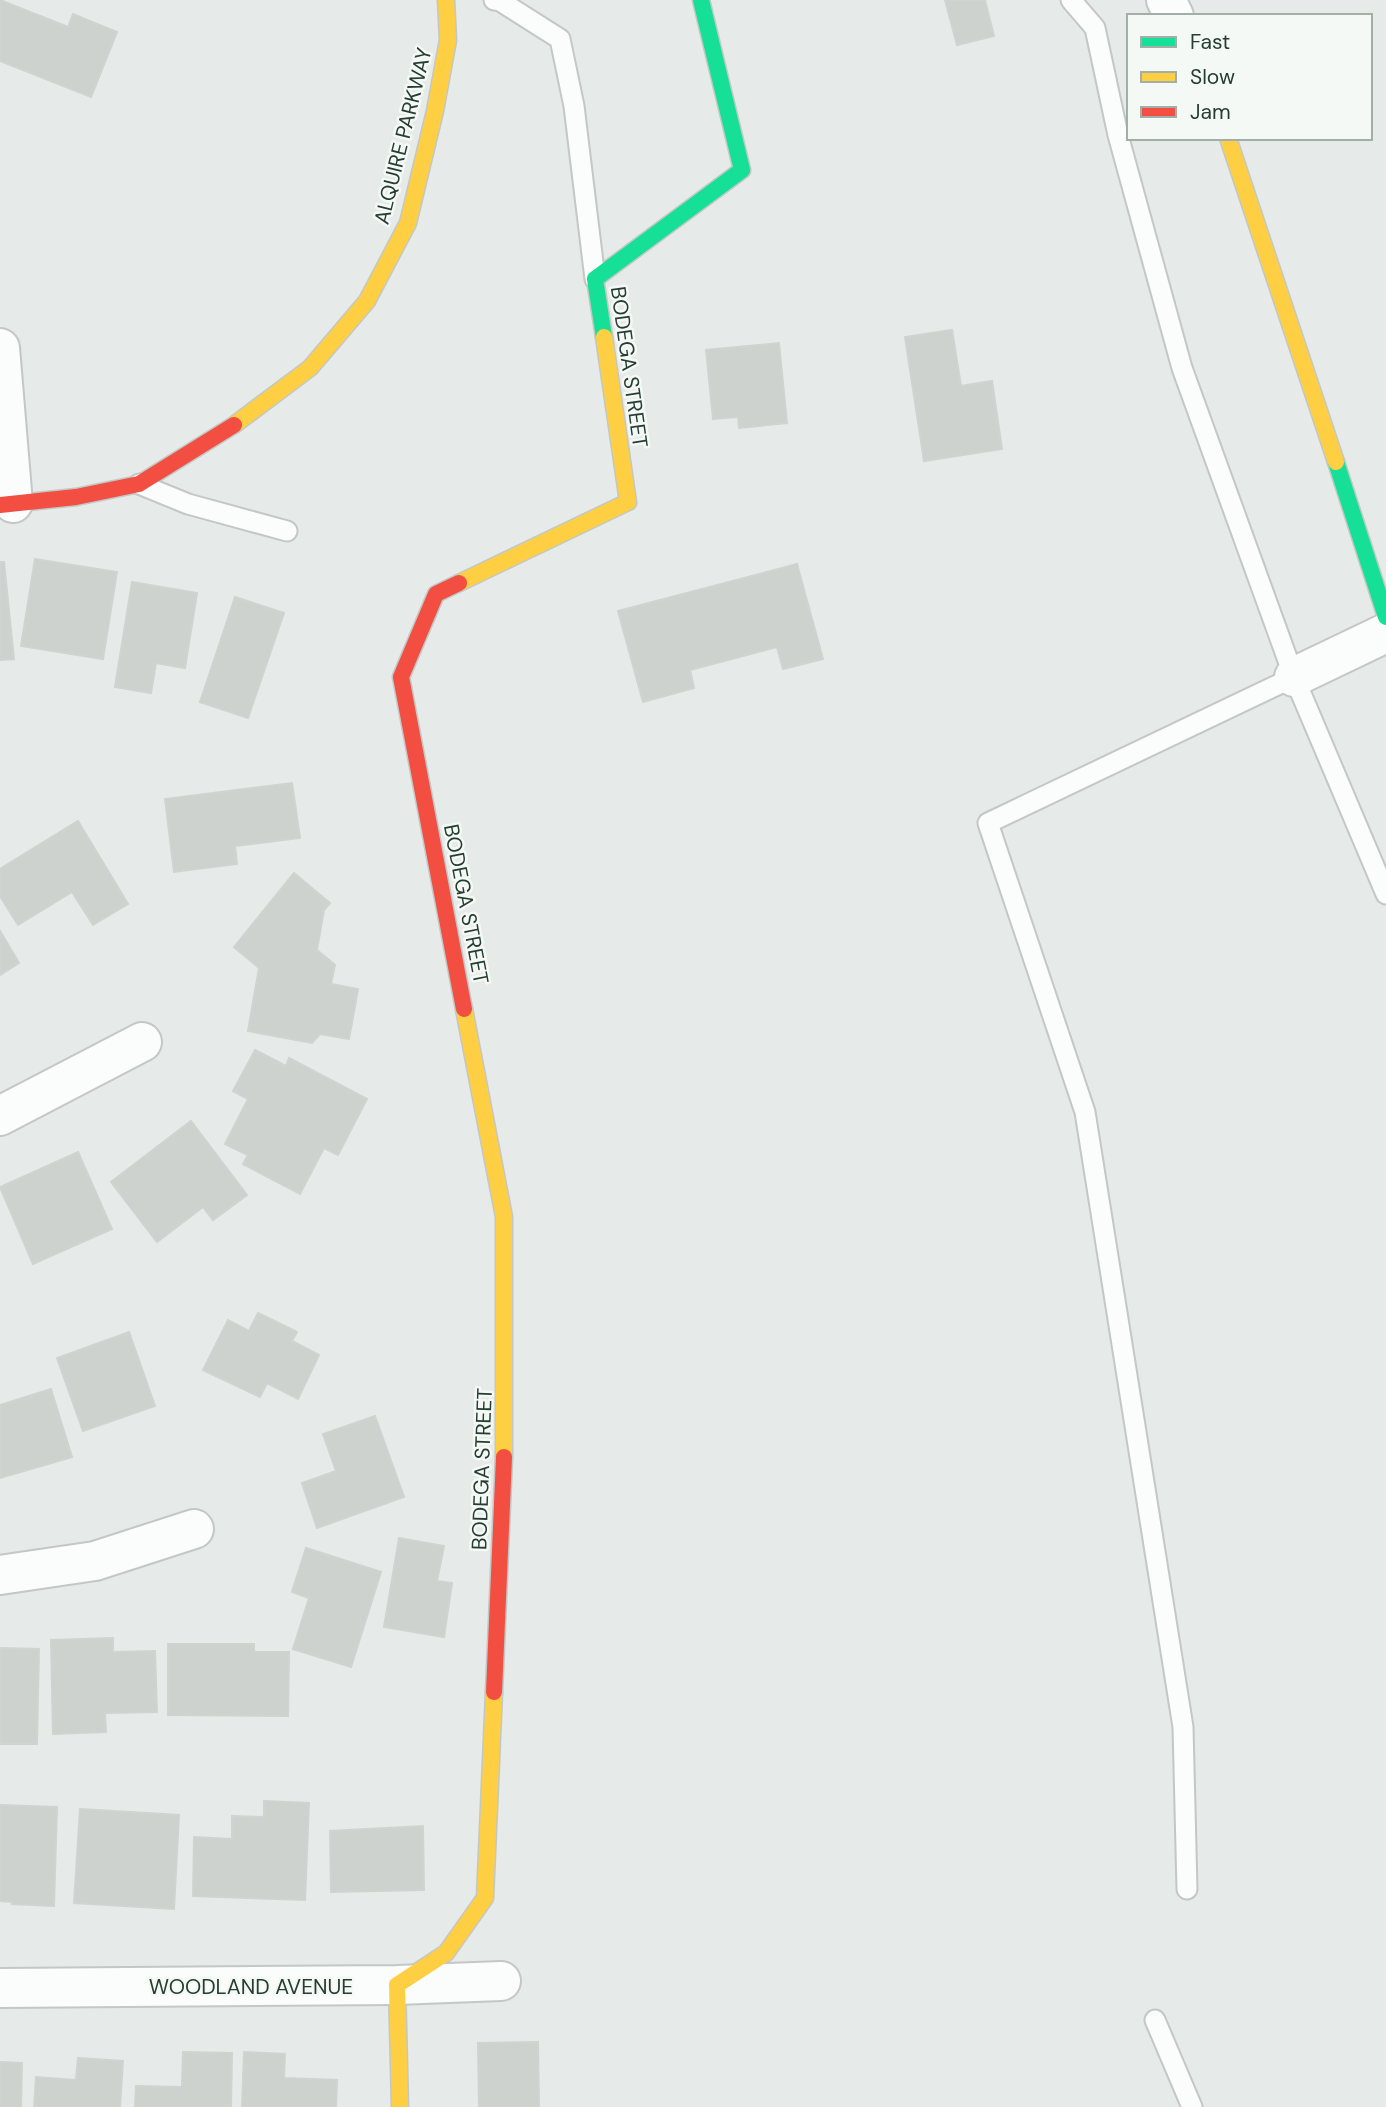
<svg xmlns="http://www.w3.org/2000/svg" width="1386" height="2107" viewBox="0 0 1386 2107" font-family="'DM Sans',sans-serif">
	<rect width="100%" height="100%" fill="#e6eae8"/>
	<!-- building -->
	<g fill="#cdd2cf" stroke="#cfd3d1" stroke-width="2">
		<polygon points="0,0 68,27 73,14 117,32 91,97 0,61"/>
		<polygon points="945,0 985,0 994,36 957,45"/>
		<polygon points="952,330 961,386 992,381 1002,449 924,461 905,337"/>
		<polygon points="779,343 787,423 739,428 738,417 713,419 706,350"/>
		<polygon points="35,559 117,572 103,659 21,646"/>
		<polygon points="0,562 4,562 14,659 0,660"/>
		<polygon points="797,564 823,659 783,669 777,647 690,670 694,688 643,702 618,611"/>
		<polygon points="132,582 197,593 185,668 156,663 151,693 115,687"/>
		<polygon points="235,597 284,613 248,718 200,702"/>
		<polygon points="292,783 300,838 235,846 237,864 174,872 165,799"/>
		<polygon points="78,821 128,904 93,925 72,892 18,925 0,896 0,869"/>
		<polygon points="294,873 330,903 324,910 317,950 335,965 331,984 358,989 349,1039 320,1034 312,1043 248,1031 259,968 234,947"/>
		<polygon points="0,931 19,963 0,975"/>
		<polygon points="255,1050 286,1066 289,1058 367,1099 338,1155 324,1148 300,1194 243,1164 248,1155 225,1144 248,1099 233,1091"/>
		<polygon points="191,1121 247,1195 213,1220 203,1207 157,1242 111,1182"/>
		<polygon points="78,1152 112,1229 33,1264 0,1187"/>
		<polygon points="258,1313 297,1332 292,1341 319,1355 298,1399 267,1383 260,1397 203,1370 228,1320 249,1331"/>
		<polygon points="129,1332 155,1406 83,1431 57,1358"/>
		<polygon points="51,1389 72,1457 0,1478 0,1405"/>
		<polygon points="375,1416 404,1497 317,1528 302,1483 336,1471 323,1434"/>
		<polygon points="399,1538 444,1546 437,1581 452,1583 444,1637 384,1627"/>
		<polygon points="306,1548 381,1572 351,1667 293,1649 309,1598 292,1592"/>
		<polygon points="113,1638 113,1652 155,1651 157,1712 105,1713 106,1732 53,1734 51,1640"/>
		<polygon points="168,1644 254,1644 254,1652 289,1652 288,1716 168,1715"/>
		<polygon points="0,1648 39,1649 37,1744 0,1744"/>
		<polygon points="264,1801 309,1803 305,1900 193,1896 194,1837 232,1839 232,1816 264,1817"/>
		<polygon points="0,1805 57,1807 54,1906 12,1904 13,1902 0,1901"/>
		<polygon points="80,1809 179,1815 174,1909 74,1903"/>
		<polygon points="423,1826 424,1890 331,1892 330,1831"/>
		<polygon points="538,2042 539,2107 479,2107 478,2043"/>
		<polygon points="183,2052 232,2053 231,2107 135,2107 136,2086 182,2087"/>
		<polygon points="244,2052 285,2054 284,2078 337,2080 336,2107 242,2107"/>
		<polygon points="78,2058 123,2061 120,2107 34,2107 36,2077 76,2080"/>
		<polygon points="0,2062 22,2063 21,2107 0,2107"/>
	</g>
	<g fill="none" stroke-linecap="round" stroke-linejoin="round">
		<!-- lane casing -->
		<g stroke="#c3c7c5" stroke-width="23">
			<g id="lane">
				<polyline points="494,0 500,1 560,39 574,106 595,279"/>
				<polyline points="1071,0 1095,28 1118,135 1182,368 1294,677 1386,894"/>
				<polyline points="139,484 188,504 287,531"/>
				<polyline points="1187,1889 1183,1727 1085,1112 988,823 1294,677"/>
				<polyline points="1155,2020 1192,2107"/>
			</g>
		</g>
		<!-- street casing -->
		<g stroke="#c3c7c5" stroke-width="42">
			<g id="street">
				<polyline points="1166,0 1174,16"/>
				<polyline points="0,348 13,503"/>
				<polyline points="1294,677 1386,633"/>
				<polyline points="0,1116 142,1042"/>
				<polyline points="0,1575 95,1561 194,1529"/>
				<polyline points="0,1988 397,1985 501,1981"/>
			</g>
		</g>
		<!-- fast casing -->
		<g stroke="#c2c8c5" stroke-width="19">
			<g id="fast">
				<polyline points="604,337 595,279 742,170 701,0"/>
				<polyline points="1336,462 1386,617"/>
			</g>
		</g>
		<!-- slow casing -->
		<g stroke="#c2c8c5" stroke-width="19">
			<g id="slow">
				<polyline points="1228,138 1336,462"/>
				<polyline points="234,425 310,368 367,301 408,223 435,111 448,40 446,0"/>
				<polyline points="459,583 628,502 604,337"/>
				<polyline points="464,1009 504,1217 504,1457"/>
				<polyline points="400,2107 397,1985 446,1953 485,1898 494,1692"/>
			</g>
		</g>
		<!-- jam casing -->
		<g stroke="#c2c8c5" stroke-width="19">
			<g id="jam">
				<polyline points="0,505 76,497 139,484 234,425"/>
				<polyline points="459,583 436,594 401,677 464,1009"/>
				<polyline points="494,1692 504,1457"/>
			</g>
		</g>
		<!-- lane -->
		<use href="#lane" stroke="#fbfcfc" stroke-width="19"/>
		<!-- street -->
		<use href="#street" stroke="#fbfcfc" stroke-width="38"/>
		<!-- fast -->
		<use href="#fast" stroke="#16e098" stroke-width="16"/>
		<!-- slow -->
		<use href="#slow" stroke="#ffcf43" stroke-width="16"/>
		<!-- jam -->
		<use href="#jam" stroke="#f24e42" stroke-width="16"/>
	</g>
	<g text-anchor="middle" stroke-width="5" stroke-linejoin="round" paint-order="stroke">
		<!-- street labels -->
		<g font-size="21" fill="#253d34" stroke="#f5f9f6">
			<text transform="translate(403 136) rotate(-76)" y="7">ALQUIRE PARKWAY</text>
			<text transform="translate(629 367) rotate(82)" y="7">BODEGA STREET</text>
			<text transform="translate(466 904) rotate(79)" y="7">BODEGA STREET</text>
			<text transform="translate(482 1469) rotate(-88)" y="7">BODEGA STREET</text>
			<text x="251" y="1994">WOODLAND AVENUE</text>
		</g>
	</g>
	<!-- legend -->
	<rect x="1127" y="14" width="245" height="126" fill="#f5f9f6" stroke="#a2aea8" stroke-width="2"/>
	<rect x="1141" y="37" width="35" height="10" fill="#16e098" stroke="#a2aea8" stroke-width="2"/>
	<text x="1190" y="49" font-size="21" fill="#253d34">Fast</text>
	<rect x="1141" y="72" width="35" height="10" fill="#ffcf43" stroke="#a2aea8" stroke-width="2"/>
	<text x="1190" y="84" font-size="21" fill="#253d34">Slow</text>
	<rect x="1141" y="107" width="35" height="10" fill="#f24e42" stroke="#a2aea8" stroke-width="2"/>
	<text x="1190" y="119" font-size="21" fill="#253d34">Jam</text>
</svg>
